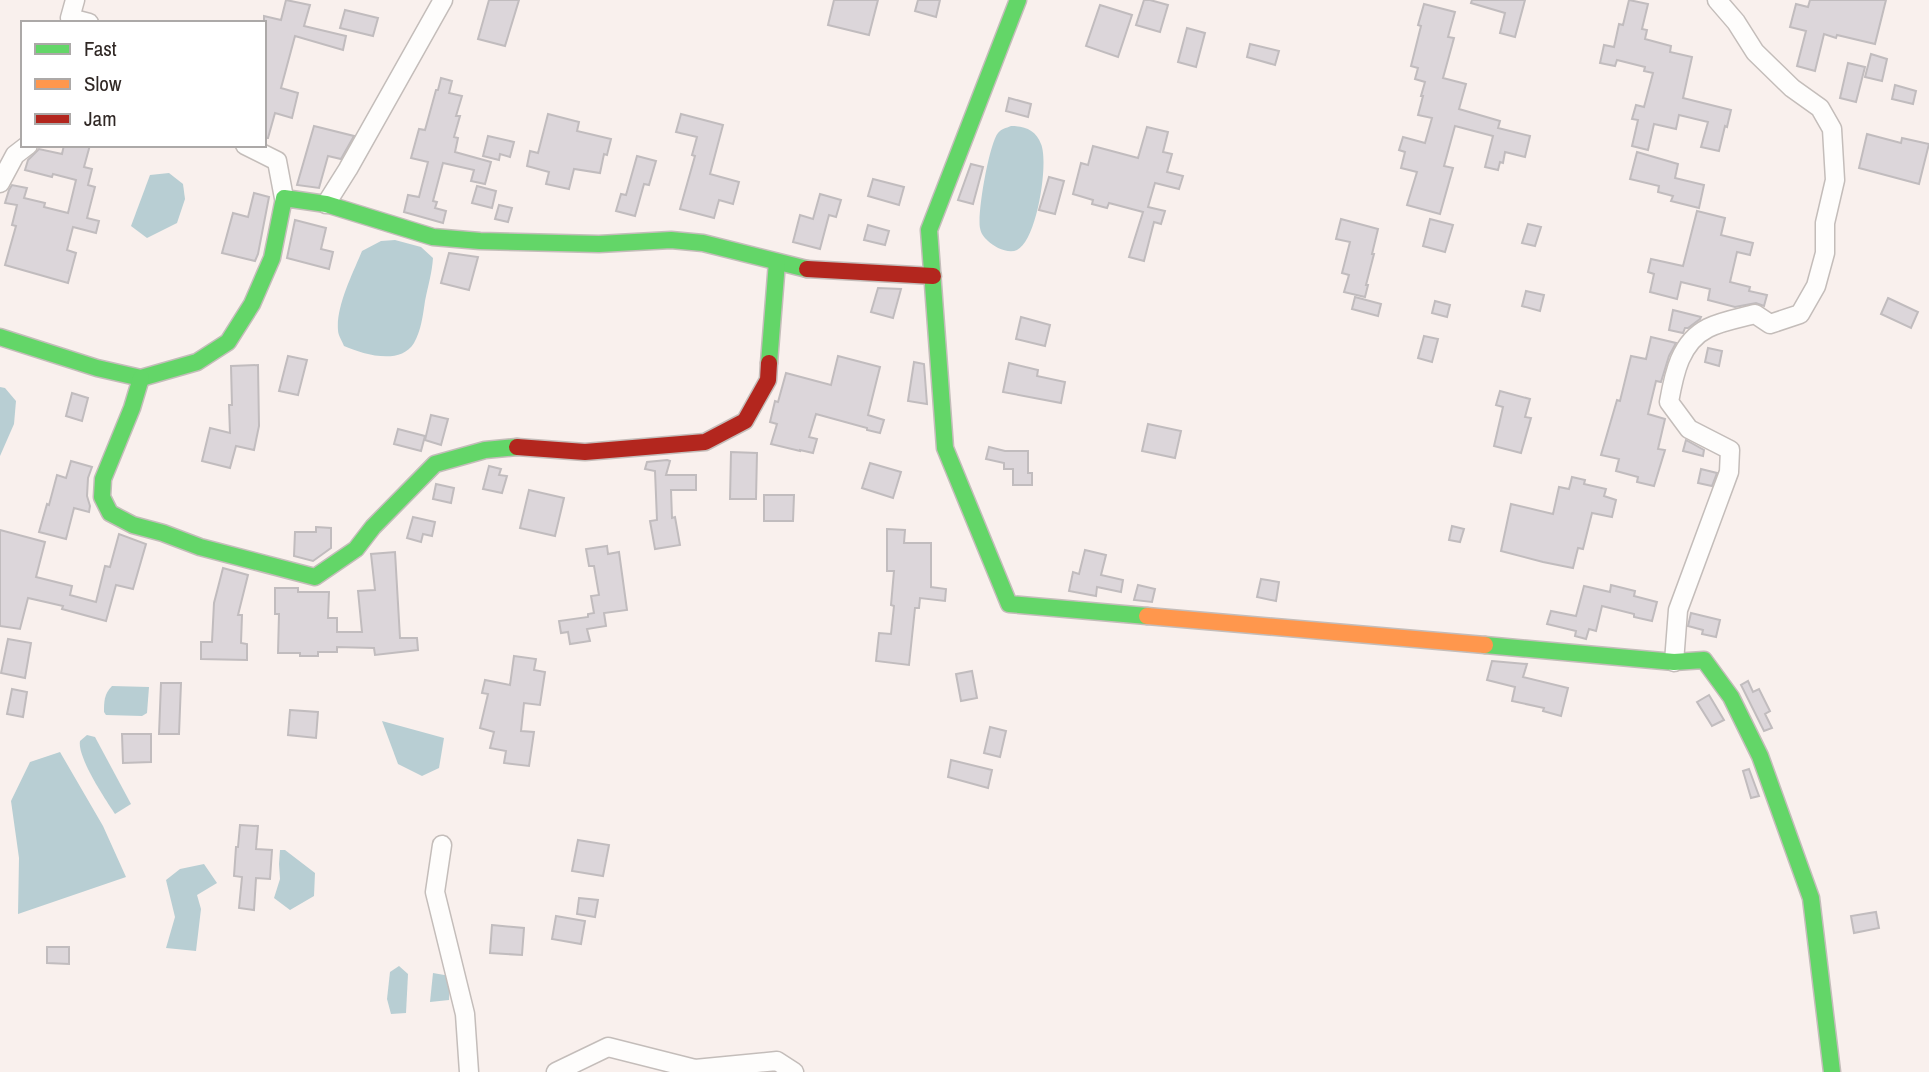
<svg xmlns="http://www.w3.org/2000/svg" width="1929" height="1072" viewBox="0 0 1929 1072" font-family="'Archivo Narrow',sans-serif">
	<rect width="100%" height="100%" fill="#f9f0ed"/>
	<!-- water -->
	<g fill="#b8ced3">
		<path d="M1011 126C1025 126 1036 130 1041 144 1049 162 1037 241 1017 250 1008 254 994 247 988 241 984 237 981 234 980 228 977 214 989 144 998 133 1001 129 1006 128 1011 126Z"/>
		<polygon points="169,173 183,184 185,199 177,223 147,238 131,226 150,175"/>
		<path d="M395 240 421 247 433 258C432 273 428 286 425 301 423 315 421 331 414 343 400 366 363 354 344 346 342 341 338 335 338 330 336 306 353 273 362 251L381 241Z"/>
		<polygon points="0,387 5,388 16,401 14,424 0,456"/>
		<path d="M112 686 149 687 147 713 142 716 106 715 104 712C104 702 104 694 112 686Z"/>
		<polygon points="382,721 444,738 439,768 422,776 398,764"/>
		<path d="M87 735 95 737 131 804 115 814C105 799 77 757 80 741Z"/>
		<polygon points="60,752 103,826 126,877 18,914 19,858 11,801 30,762"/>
		<polygon points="280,850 285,850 315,873 314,896 290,910 274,898 280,879 279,864"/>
		<polygon points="204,864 217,883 197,895 201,909 196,951 166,948 175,917 166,880 180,869"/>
		<polygon points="399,966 408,974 406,1013 391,1014 387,999 390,972"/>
		<polygon points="433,973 450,976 449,1000 430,1002"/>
	</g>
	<!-- building -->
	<g fill="#dcd6da" stroke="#c1bcbe" stroke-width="2">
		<polygon points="286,0 310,5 304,26 346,36 343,50 295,36 281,88 298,93 292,118 275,113 268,138 264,138 264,16 281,20"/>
		<polygon points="489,0 519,0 505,46 478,39"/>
		<polygon points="834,0 878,0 869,35 828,25"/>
		<polygon points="918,0 940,0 936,17 915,11"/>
		<polygon points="1144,0 1150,0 1168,5 1160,32 1136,25"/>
		<polygon points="1472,0 1525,0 1515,37 1500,33 1505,13 1471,3"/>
		<polygon points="1629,0 1648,4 1642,29 1647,30 1645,39 1671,46 1670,52 1692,57 1683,98 1731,110 1727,127 1725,126 1719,151 1701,147 1708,122 1679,115 1676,129 1654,124 1648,150 1632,146 1638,120 1632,119 1636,105 1644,107 1653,73 1644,71 1645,67 1617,60 1615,66 1600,63 1604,45 1614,47 1619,24 1623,25"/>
		<polygon points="1810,0 1886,0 1875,44 1837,35 1836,38 1824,34 1815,71 1797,66 1806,31 1790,27 1796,4 1808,7"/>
		<polygon points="1424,4 1455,12 1448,37 1454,38 1443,78 1466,84 1459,109 1500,121 1498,128 1530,136 1525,157 1505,152 1503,163 1500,162 1498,170 1485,167 1493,136 1455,126 1444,166 1453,168 1440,214 1407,205 1417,172 1401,168 1405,152 1399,150 1403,137 1425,143 1432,118 1418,115 1423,96 1421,96 1425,82 1415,79 1418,68 1411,66 1421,26 1418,25"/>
		<polygon points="1100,5 1132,15 1118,57 1086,46"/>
		<polygon points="345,10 378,18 373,36 340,28"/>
		<polygon points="1187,28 1205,33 1196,67 1178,62"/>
		<polygon points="1250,44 1279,51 1275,65 1247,57"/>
		<polygon points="1871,54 1887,59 1882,81 1865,77"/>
		<polygon points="1848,63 1865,67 1856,102 1840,98"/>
		<polygon points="441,78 452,81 449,93 462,96 456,116 460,116 454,137 458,138 455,152 491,162 485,184 471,181 474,170 443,163 433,201 437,202 435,208 446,211 443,223 404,212 408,195 419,197 428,162 411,158 419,129 425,130 436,90 438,90"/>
		<polygon points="1895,85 1916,91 1913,104 1892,99"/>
		<polygon points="1009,98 1031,104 1028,117 1006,111"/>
		<polygon points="548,114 579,122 577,131 611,139 607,155 604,154 600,173 574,169 569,189 546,184 549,172 527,166 530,151 538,153"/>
		<polygon points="681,114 723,125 710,174 739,182 733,204 719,200 714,218 680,209 695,156 692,155 697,137 676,132"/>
		<polygon points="314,126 354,136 341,159 328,156 319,188 297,185"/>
		<polygon points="1147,127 1168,132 1163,152 1172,154 1167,172 1183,176 1179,189 1155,183 1148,207 1165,211 1161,224 1154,222 1144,261 1129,257 1143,212 1109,203 1107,208 1092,204 1093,200 1073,194 1081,163 1088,165 1093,146 1138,158"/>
		<polygon points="1867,134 1901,143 1902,138 1929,144 1919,184 1859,168"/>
		<polygon points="488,136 514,142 510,157 500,154 499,160 483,156"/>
		<polygon points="64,145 90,145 84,167 92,169 88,185 95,187 87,218 99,221 96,233 73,227 67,250 76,253 68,283 5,265 16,226 12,225 17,205 5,203 9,190 12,185 27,188 24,198 45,203 44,207 68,213 76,180 53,174 52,177 25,170 28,160 39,149 62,154"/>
		<polygon points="1637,152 1678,164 1675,178 1704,185 1699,208 1671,201 1673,196 1658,192 1659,186 1630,179"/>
		<polygon points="637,156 656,161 649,185 644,184 635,216 616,211 621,194 626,195"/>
		<polygon points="971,164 983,167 973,204 958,200"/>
		<polygon points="1049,177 1064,181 1055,214 1039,210"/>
		<polygon points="873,179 904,187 899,205 868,196"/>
		<polygon points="477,186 496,191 492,208 472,203"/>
		<polygon points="254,193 269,197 258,254 255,261 222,253 233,213 248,217"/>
		<polygon points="820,194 841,200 836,217 829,215 820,249 793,242 800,215 813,219"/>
		<polygon points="499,205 512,208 508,222 495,219"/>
		<polygon points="1697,211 1725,218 1721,235 1753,243 1750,255 1737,252 1730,282 1750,287 1749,291 1767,295 1764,306 1756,303 1735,307 1708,300 1710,289 1681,282 1677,299 1650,292 1654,274 1648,272 1651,259 1683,266"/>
		<polygon points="1341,219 1378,229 1372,254 1374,254 1366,285 1368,285 1365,297 1344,292 1349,275 1342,273 1350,242 1336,239"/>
		<polygon points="1430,219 1453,225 1445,252 1423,246"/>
		<polygon points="295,220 326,228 321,249 333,252 329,269 287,258"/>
		<polygon points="1528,224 1541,227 1535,246 1522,243"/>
		<polygon points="868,225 889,231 885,245 864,240"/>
		<polygon points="449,253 478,257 469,290 441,283"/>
		<polygon points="878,288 901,289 893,318 871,312"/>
		<polygon points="1526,291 1544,295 1540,311 1522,306"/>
		<polygon points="1355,297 1381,304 1378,316 1352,309"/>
		<polygon points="1888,298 1918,312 1911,328 1881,314"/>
		<polygon points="1435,301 1450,305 1447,317 1432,313"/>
		<polygon points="1673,310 1701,317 1700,319 1688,328 1685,328 1683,333 1669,330"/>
		<polygon points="1021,317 1050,325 1045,346 1016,339"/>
		<polygon points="1424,336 1438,339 1432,362 1418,358"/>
		<polygon points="1651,337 1676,343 1669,356 1661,382 1656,381 1648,414 1665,419 1658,449 1665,450 1654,486 1637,482 1638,477 1616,471 1619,459 1601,455 1617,400 1620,401 1631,356 1646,359"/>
		<polygon points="1708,348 1722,351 1719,366 1705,362"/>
		<polygon points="288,356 307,360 298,395 279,391"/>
		<polygon points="838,356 880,367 868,415 884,420 880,433 867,430 867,428 816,414 809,437 817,439 813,453 800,450 800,451 771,444 777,424 770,422 775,401 778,402 786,373 831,385"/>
		<polygon points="914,362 924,364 927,404 908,401"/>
		<polygon points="1009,363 1038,370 1037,376 1065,382 1061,403 1003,392"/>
		<polygon points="258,365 259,426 254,450 236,446 230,468 202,461 210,428 230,433 229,405 232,405 231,366"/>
		<polygon points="1500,391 1530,399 1525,417 1531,418 1521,453 1494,446 1503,407 1496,405"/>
		<polygon points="72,393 88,398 82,421 66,416"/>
		<polygon points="431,415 448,419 441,445 425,440"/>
		<polygon points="1148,424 1181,431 1175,458 1142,451"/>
		<polygon points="398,429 425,436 421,451 394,444"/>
		<polygon points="1686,440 1704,450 1703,456 1683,451"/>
		<polygon points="989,447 1005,451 1028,451 1028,473 1032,473 1032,485 1013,485 1013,469 1004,469 1004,463 986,459"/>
		<polygon points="731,452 757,453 756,499 730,499"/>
		<polygon points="667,460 670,461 666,475 696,475 696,490 671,490 672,518 675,517 680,545 655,549 650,521 657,520 655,471 645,469 647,462"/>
		<polygon points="71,461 92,467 88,478 87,496 90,506 89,512 74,508 66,539 39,532 47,504 49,505 57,475 66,478"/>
		<polygon points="870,463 901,472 893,498 862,488"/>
		<polygon points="489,466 501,469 499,475 507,476 502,493 483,489"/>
		<polygon points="1701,469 1717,473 1712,486 1698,483"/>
		<polygon points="1572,477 1585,480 1584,484 1606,489 1604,496 1616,500 1612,517 1592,513 1583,549 1578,548 1573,568 1543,562 1501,551 1511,504 1553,514 1559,487 1569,489"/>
		<polygon points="436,484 454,488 451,503 433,499"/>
		<polygon points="529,490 564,498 555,536 520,528"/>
		<polygon points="764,495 794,495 793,521 764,521"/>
		<polygon points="413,517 435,522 432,536 423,534 421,542 407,538"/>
		<polygon points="1452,526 1464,529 1460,542 1449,540"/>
		<polygon points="316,527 331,528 331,548 313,561 294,556 295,532 316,532"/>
		<polygon points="887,529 905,530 904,543 931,543 931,587 946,589 945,601 920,598 919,608 915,608 909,665 876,661 879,633 891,634 894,606 891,605 894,571 887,571"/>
		<polygon points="0,530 45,542 36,577 72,586 70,595 96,602 105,566 110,567 119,534 146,544 133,589 116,585 106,621 62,609 63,606 28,598 20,629 0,626"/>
		<polygon points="607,546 608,554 619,552 627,610 604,613 606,626 587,629 590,641 570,644 568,632 561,633 559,621 588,617 588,614 594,613 591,596 599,595 594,566 589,566 586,549"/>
		<polygon points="1085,550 1106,555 1101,575 1123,580 1121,592 1097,587 1096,596 1069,591 1073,572 1079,574"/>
		<polygon points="395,552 400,638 417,638 418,650 375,655 374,648 337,647 337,652 318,652 318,656 300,656 300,653 278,653 279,614 275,614 275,588 298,588 298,592 329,592 328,618 337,618 337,632 362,632 358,591 375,590 371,554"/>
		<polygon points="223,568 248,575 238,615 242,615 241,643 247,644 247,660 201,659 201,642 212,642 214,603"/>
		<polygon points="1261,579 1279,582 1276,601 1257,597"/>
		<polygon points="1138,585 1155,589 1152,602 1134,600"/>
		<polygon points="1611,585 1635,591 1634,596 1657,602 1652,621 1634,617 1634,614 1602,606 1596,631 1589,629 1586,639 1575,636 1576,631 1547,624 1551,611 1576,616 1584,586 1610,592"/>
		<polygon points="1691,613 1720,620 1716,637 1702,634 1703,630 1688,626"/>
		<polygon points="8,639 31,643 25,678 1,673"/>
		<polygon points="514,656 536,659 534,670 545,672 540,705 524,703 521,731 534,732 529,766 504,763 506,751 490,748 494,732 480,728 488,694 482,693 485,680 510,685"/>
		<polygon points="1492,661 1527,664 1523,677 1568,688 1561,716 1543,711 1544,708 1512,701 1515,687 1487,680"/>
		<polygon points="972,671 977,698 961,701 956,674"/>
		<polygon points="1748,681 1753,692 1759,689 1770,711 1765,714 1772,728 1764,731 1741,685"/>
		<polygon points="161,683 181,683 179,734 159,734"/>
		<polygon points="12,689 27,692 23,717 7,714"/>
		<polygon points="1709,695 1724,720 1712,726 1697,702"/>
		<polygon points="290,710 318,712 316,738 288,735"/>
		<polygon points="990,727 1006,731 1000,757 984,753"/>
		<polygon points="122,734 151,734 151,762 123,763"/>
		<polygon points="951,760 992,770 988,788 948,777"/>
		<polygon points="1749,769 1759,796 1751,798 1743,771"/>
		<polygon points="240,825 258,826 256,849 272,850 270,879 256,878 254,910 239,908 242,877 234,876 236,847 238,847"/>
		<polygon points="578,840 609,845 603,876 572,871"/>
		<polygon points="579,898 598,900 595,917 577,914"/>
		<polygon points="1876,912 1879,928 1854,933 1851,916"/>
		<polygon points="556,916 585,921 581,944 552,939"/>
		<polygon points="492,925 524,928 522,955 490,953"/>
		<polygon points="47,947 69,947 69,964 47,963"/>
	</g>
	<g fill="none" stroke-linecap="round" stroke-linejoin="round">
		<!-- street casing -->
		<g stroke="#c4bdba" stroke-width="21">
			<g id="street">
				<polyline points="75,0 70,18 89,23"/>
				<polyline points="245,145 277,161 284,198"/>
				<polyline points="0,183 15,155 28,145"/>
				<polyline points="326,204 348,169 443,0"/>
				<path d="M1674 662 1678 610 1729 472 1730 450 1689 429 1669 402C1674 374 1680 342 1708 328 1722 321 1740 318 1755 314L1770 324 1800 314 1816 286 1825 253V223L1835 180 1832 129 1820 108 1792 88 1755 52 1736 22 1717 0"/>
				<polyline points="442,845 435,892 465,1014 469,1072"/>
				<polyline points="556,1072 608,1047 695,1069 777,1061 794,1072"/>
			</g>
		</g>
		<!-- fast casing -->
		<g stroke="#c4bdba" stroke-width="19">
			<g id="fast">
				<polyline points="1018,0 929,230 945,448 1009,604 1147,616"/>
				<polyline points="0,337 97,368 141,378 197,362 228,342 252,304 272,258 284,198 326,204 433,237 480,241 599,244 671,240 703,243 807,269"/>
				<polyline points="769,363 777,262"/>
				<polyline points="141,378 132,408 103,479 102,497 110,513 133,525 163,533 200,547 315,577 356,549 373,527 435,464 485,450 517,447"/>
				<polyline points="1485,645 1674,662 1704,660 1731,697 1760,756 1811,898 1832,1072"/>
			</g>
		</g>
		<!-- slow casing -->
		<g stroke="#c4bdba" stroke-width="19">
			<polyline id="slow" points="1147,616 1485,645"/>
		</g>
		<!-- jam casing -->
		<g stroke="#c4bdba" stroke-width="19">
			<g id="jam">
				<polyline points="807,269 933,276"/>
				<polyline points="517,447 585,452 705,442 745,421 768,380 769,363"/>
			</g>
		</g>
		<!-- street -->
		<use href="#street" stroke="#fefdfc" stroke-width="18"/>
		<!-- fast -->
		<use href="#fast" stroke="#63d668" stroke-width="16"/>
		<!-- slow -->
		<use href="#slow" stroke="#ff974d" stroke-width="16"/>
		<!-- jam -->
		<use href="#jam" stroke="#b3261e" stroke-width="16"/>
	</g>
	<!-- legend -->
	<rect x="21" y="21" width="245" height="126" fill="#ffffff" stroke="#aca9a8" stroke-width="2"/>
	<rect x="35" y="44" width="35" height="10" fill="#63d668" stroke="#aca9a8" stroke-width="2"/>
	<text x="84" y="56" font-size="21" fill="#302825">Fast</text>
	<rect x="35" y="79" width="35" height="10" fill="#ff974d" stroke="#aca9a8" stroke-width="2"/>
	<text x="84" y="91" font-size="21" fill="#302825">Slow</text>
	<rect x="35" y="114" width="35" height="10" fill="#b3261e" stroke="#aca9a8" stroke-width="2"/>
	<text x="84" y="126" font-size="21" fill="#302825">Jam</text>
</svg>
